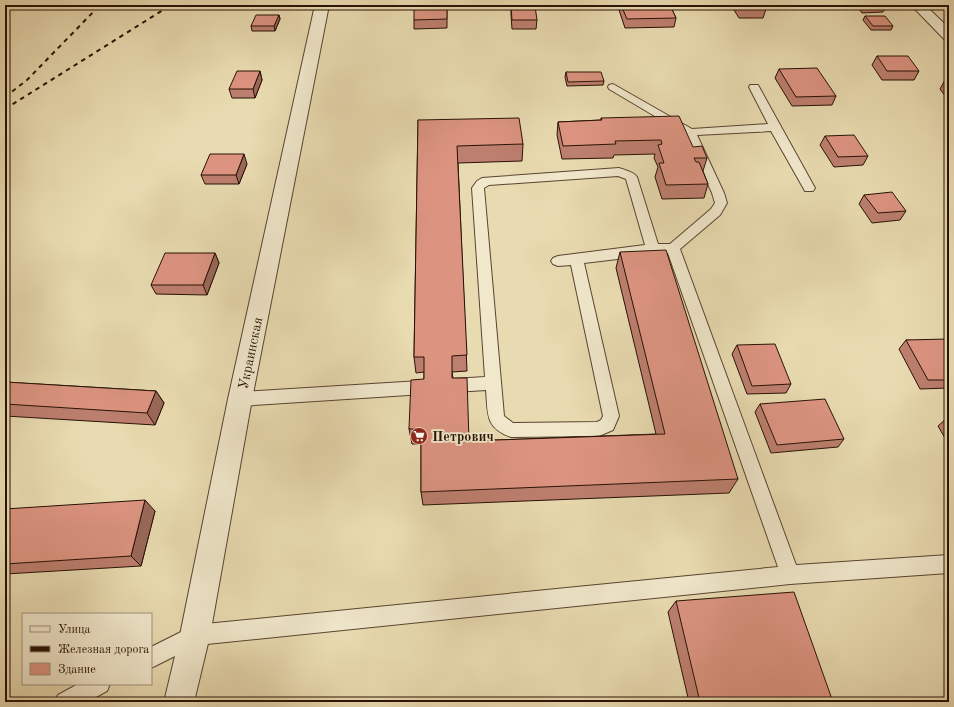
<svg xmlns="http://www.w3.org/2000/svg" width="954" height="707" viewBox="0 0 954 707" font-family="'Old Standard TT',serif">
	<rect width="100%" height="100%" fill="#e9dbb1"/>
	<filter id="stains"><feTurbulence type="fractalNoise" baseFrequency=".005" numOctaves="4"/><feColorMatrix values="0 0 0 0 .2 0 0 0 0 .09 0 0 0 0 .02 0 0 0 .5 -.17"/></filter>
	<radialGradient id="worn" r=".72"><stop offset=".6" stop-color="#630" stop-opacity="0"/><stop offset="1" stop-color="#630" stop-opacity=".3"/></radialGradient>
	<g fill="none" stroke-linecap="round" stroke-linejoin="round">
		<!-- service casing -->
		<g stroke="#58442f" stroke-width="2">
			<g id="service">
				<path d="M613 84 692 129 768 124 749 87 750 85H758L815 188 813 191H805L771 131 697 135 724 193 727 203 720 215 680 249 796 565 949 555V573L790 584 197 645 151 668V647L195 625 778 567 668 253 584 263 619 416 613 430 599 436 511 437C485 428 488 414 486 390L240 406 234 404 232 399 234 394 240 392 485 377 472 188 477 181 482 178 619 168C625 170 634 172 637 177L658 244H670L711 209 715 203 712 193 685 134 609 89 608 87 609 85ZM618 176 626 179 645 245 558 256 553 258 551 261 553 264 558 266 571 265 603 416 601 420 597 422 513 423 504 416 484 188 489 185Z"/>
				<polygon points="78,684 110,684 107,691 87,702 54,702 58,695"/>
			</g>
		</g>
		<!-- minor casing -->
		<g stroke="#58442f" stroke-width="2">
			<polygon id="minor" points="911,5 925,5 949,28 949,40 944,39"/>
		</g>
		<!-- tertiary casing -->
		<g stroke="#58442f" stroke-width="2">
			<polygon id="tertiary" points="315,5 329,5 252,399 210,635 194,702 164,702 180,635 228,399"/>
		</g>
		<!-- service -->
		<use href="#service" fill="#f1e8cc" fill-rule="evenodd"/>
		<!-- minor -->
		<use href="#minor" fill="#f1e8cc" fill-rule="evenodd"/>
		<!-- tertiary -->
		<use href="#tertiary" fill="#f1e8cc" fill-rule="evenodd"/>
		<!-- rail -->
		<g stroke="#281104" stroke-width="2" stroke-dasharray="4.5 4.5" stroke-linecap="butt">
			<polyline points="5,97 27,80 100,5"/>
			<polyline points="5,109 171,5"/>
		</g>
	</g>
	<!-- wall -->
	<g fill="#bd7f6f" stroke="#281104">
		<polygon points="619,5 670,5 676,18 674,27 625,28 619,10"/>
		<polygon points="731,5 764,5 766,9 763,18 739,18"/>
		<polygon points="856,5 887,5 883,12 862,13"/>
		<polygon points="511,6 537,20 536,29 512,29 511,15"/>
		<polygon points="447,8 447,28 414,29 414,20"/>
		<polygon points="279,15 280,19 275,31 252,31 251,26"/>
		<polygon points="865,16 893,26 891,30 871,30 863,20"/>
		<polygon points="877,56 919,71 914,80 882,80 872,65"/>
		<polygon points="779,69 836,96 832,105 792,106 775,78"/>
		<polygon points="260,71 262,80 255,98 232,98 229,89"/>
		<polygon points="566,72 604,81 603,85 567,86 565,77"/>
		<polygon points="945,80 949,80 949,101 940,89"/>
		<polygon points="601,118 693,147 707,158 703,171 708,184 704,198 662,199 655,177 658,167 654,158 655,154 614,155 613,158 562,159 557,135 558,122 601,120"/>
		<polygon points="418,120 523,144 522,161 458,163 467,371 452,372 453,378 469,441 656,434 616,268 620,252 738,479 729,493 423,505 421,492 421,444 412,444 409,429 424,379 424,372 416,373 414,357"/>
		<polygon points="825,136 868,156 863,165 834,167 820,145"/>
		<polygon points="247,164 239,184 205,184 201,175"/>
		<polygon points="864,195 906,211 900,220 872,223 859,204"/>
		<polygon points="215,253 219,263 207,295 156,294 151,285"/>
		<polygon points="906,340 949,343 949,388 920,389 899,349"/>
		<polygon points="737,345 791,384 786,393 747,394 732,354"/>
		<polygon points="5,382 156,391 164,403 155,425 5,416"/>
		<polygon points="760,404 844,439 838,447 771,453 755,412"/>
		<polygon points="947,418 949,418 949,445 938,426"/>
		<polygon points="5,509 155,511 141,566 5,574"/>
		<polygon points="676,601 833,702 689,702 668,612"/>
	</g>
	<!-- shaded-wall -->
	<g fill="#9a685a" stroke="#281104">
		<polygon points="279,15 280,19 275,31 274,26"/>
		<polygon points="260,71 262,80 255,98 253,89"/>
		<polygon points="244,154 247,164 239,184 236,175"/>
		<polygon points="215,253 219,263 207,295 203,285"/>
		<polygon points="156,391 164,403 155,425 147,413"/>
		<polygon points="145,500 155,511 141,566 131,556"/>
	</g>
	<!-- building -->
	<g fill="#dc9481" stroke="#281104">
		<polygon points="621,5 670,5 676,18 627,19"/>
		<polygon points="739,5 764,5 766,9 742,9"/>
		<polygon points="511,6 535,6 537,20 512,20"/>
		<polygon points="414,8 447,8 447,19 414,20"/>
		<polygon points="256,15 279,15 274,26 251,26"/>
		<polygon points="865,16 885,16 893,26 873,26"/>
		<polygon points="877,56 908,56 919,71 887,71"/>
		<polygon points="817,68 836,96 796,97 779,69"/>
		<polygon points="237,71 260,71 253,89 229,89"/>
		<polygon points="566,72 601,72 604,81 568,82"/>
		<polygon points="945,80 949,80 949,85"/>
		<polygon points="679,116 693,147 702,146 707,158 694,158 696,162 699,162 708,184 666,185 659,163 664,163 658,145 662,144 661,140 615,141 616,144 563,146 558,122 602,120 601,118"/>
		<polygon points="519,118 523,144 457,146 467,355 452,356 452,378 467,378 469,441 665,434 620,252 666,250 738,479 421,492 421,429 409,429 411,380 424,379 424,357 414,357 418,120"/>
		<polygon points="854,135 868,156 838,157 825,136"/>
		<polygon points="210,154 244,154 236,175 201,175"/>
		<polygon points="892,192 906,211 878,213 864,195"/>
		<polygon points="165,253 215,253 203,285 151,285"/>
		<polygon points="947,339 949,343 949,380 928,380 906,340"/>
		<polygon points="775,344 791,384 752,386 737,345"/>
		<polygon points="5,382 156,391 147,413 5,404"/>
		<polygon points="825,399 844,439 777,445 760,404"/>
		<polygon points="145,500 131,556 5,564 5,509"/>
		<polygon points="794,592 833,702 700,702 676,601"/>
	</g>
	<!-- icons -->
	<defs>
		<g id="supermarket-disc" transform="scale(0.9)"><circle r="9.5" fill="#8f2418" stroke="#f1e8cc"/><path d="M-6-5.5h2.5l.6 2H6L4.5 2H-2.5L-4.4-4H-6ZM-1.5 3.2a1.3 1.3 0 1 0 .1 0ZM3 3.2a1.3 1.3 0 1 0 .1 0Z" fill="#fff"/></g>
	</defs>
	<g fill-rule="evenodd">
		<use href="#supermarket-disc" x="419" y="436"/>
	</g>
	<g text-anchor="middle" stroke-width="3.5" stroke-linejoin="round" paint-order="stroke">
		<!-- street labels -->
		<g font-size="14" fill="#281104" stroke="#f1e8cc">
			<text transform="translate(250 353) rotate(-78)" y="5">Украинская</text>
		</g>
		<!-- poi labels -->
		<g font-size="14" font-weight="bold" fill="#281104" stroke="#f1e8cc" text-anchor="start">
			<text x="432" y="441">Петрович</text>
		</g>
	</g>
	<!-- margin -->
	<rect width="954" height="707" fill="none" stroke="#e9dbb1" stroke-width="20"/>
	<rect x="6" y="6" width="942" height="695" fill="none" stroke="#281104" stroke-width="2"/>
	<rect x="10" y="10" width="934" height="687" fill="none" stroke="#281104"/>
	<!-- legend -->
	<rect x="22" y="613" width="130" height="72" fill="#f1e8cc" stroke="#a1927c"/>
	<rect x="30" y="626" width="20" height="6" fill="#f1e8cc" stroke="#a1927c"/>
	<text x="58" y="633" font-size="12" fill="#281104">Улица</text>
	<rect x="30" y="646" width="20" height="6" fill="#281104" stroke="#a1927c"/>
	<text x="58" y="653" font-size="12" fill="#281104">Железная дорога</text>
	<rect x="30" y="663" width="20" height="12" fill="#dc9481" stroke="#a1927c"/>
	<text x="58" y="673" font-size="12" fill="#281104">Здание</text>
	<rect width="100%" height="100%" filter="url(#stains)"/>
	<rect width="100%" height="100%" fill="url(#worn)"/>
</svg>
